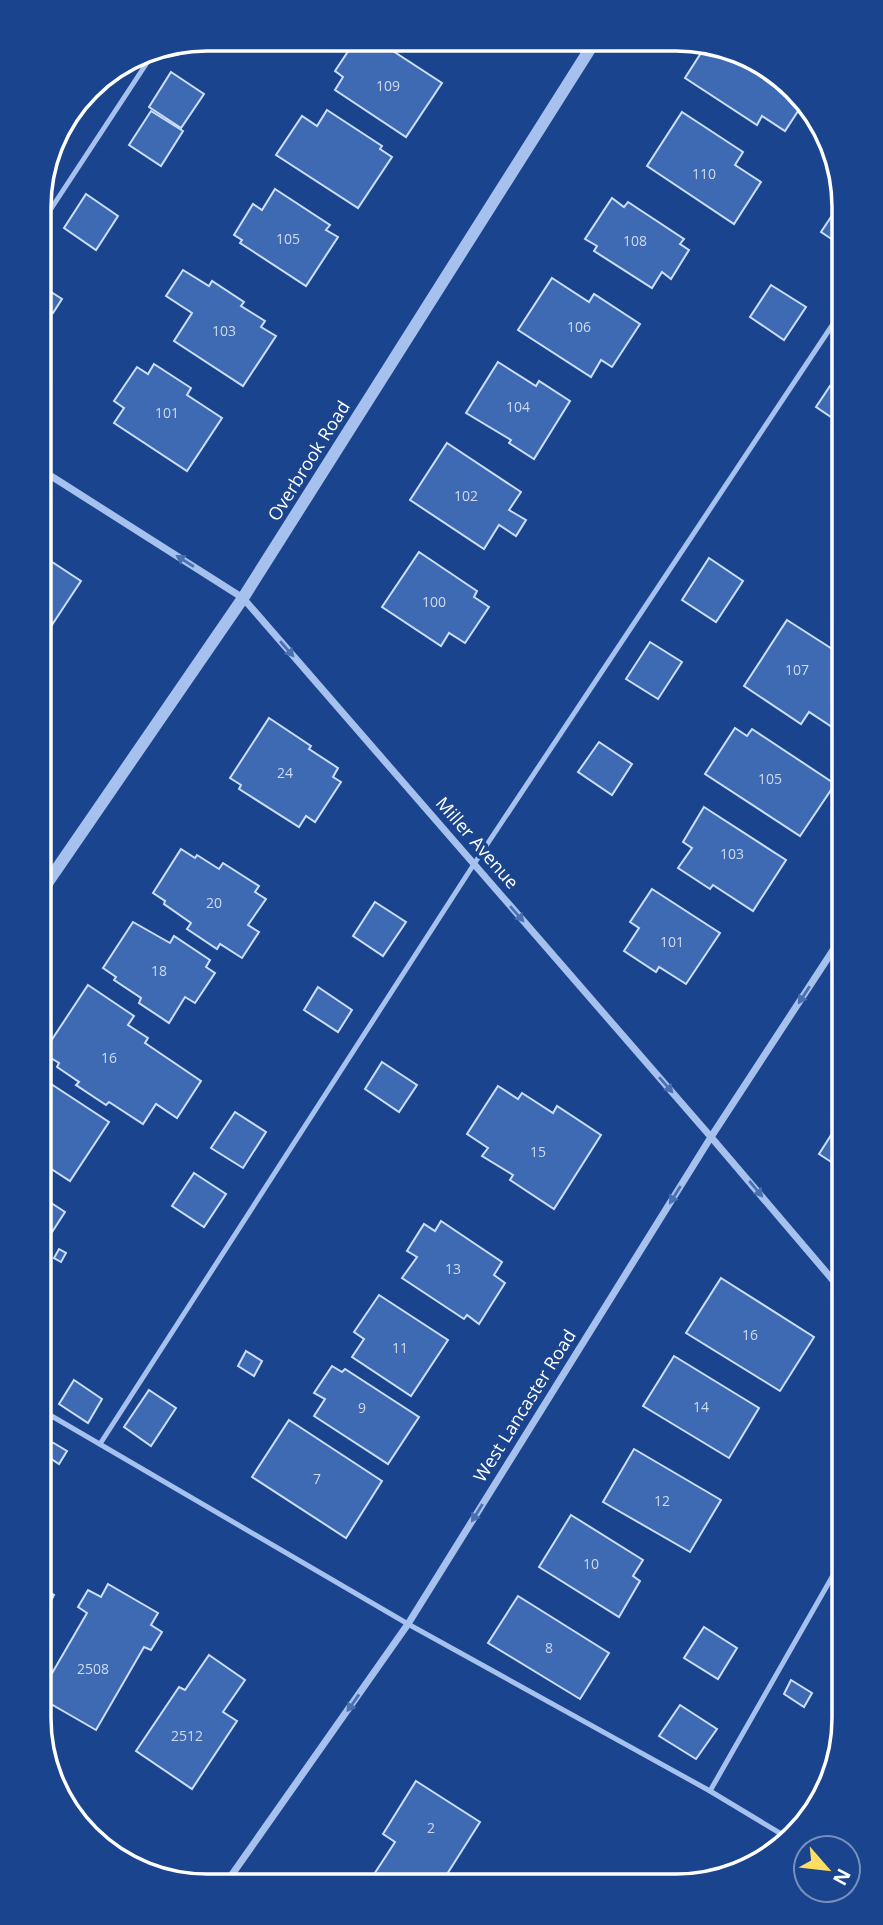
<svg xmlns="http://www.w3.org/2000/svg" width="883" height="1925" viewBox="0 0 883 1925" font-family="'Open Sans',sans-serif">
	<rect width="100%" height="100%" fill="#1a448e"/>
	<!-- building -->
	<g fill="#3e6ab4" stroke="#ccdefa" stroke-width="2">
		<polygon points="369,40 376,40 442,83 406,137 335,90 343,77 335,71 353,44 362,50"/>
		<polygon points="708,42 787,81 793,90 790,96 802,105 785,131 762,116 757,125 685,78"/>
		<polygon points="171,72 204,94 181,128 149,107"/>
		<polygon points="327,110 382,146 380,149 392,157 358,208 276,155 302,116 317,126"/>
		<polygon points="151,111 183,131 161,166 129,145"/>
		<polygon points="682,112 743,152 735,165 761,182 734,224 647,166"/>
		<polygon points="275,189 330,225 326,230 338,237 306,286 240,243 242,240 234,235 253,204 262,210"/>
		<polygon points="86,194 118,216 96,250 64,228"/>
		<polygon points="612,198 624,207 628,202 684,239 680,244 689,250 671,279 662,272 652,288 594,251 597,246 585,239"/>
		<polygon points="839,205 839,244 821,232"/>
		<polygon points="183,270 209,286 212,281 244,302 241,306 265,321 261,327 276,336 243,386 174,341 192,313 166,296"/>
		<polygon points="552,278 589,302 594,294 640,324 612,367 601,360 591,377 518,330"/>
		<polygon points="771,285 806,307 784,340 750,317"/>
		<polygon points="45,288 62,299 53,313 39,306 39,298"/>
		<polygon points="498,362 536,386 539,381 570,401 534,459 509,443 511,440 466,413"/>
		<polygon points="154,364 191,388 187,395 222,418 187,471 114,423 124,408 114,401 137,367 148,374"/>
		<polygon points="830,386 839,393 840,423 816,407"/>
		<polygon points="447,443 521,492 509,510 526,520 516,536 499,525 484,549 410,500"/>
		<polygon points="419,552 477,591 474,597 489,607 465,643 449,633 441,646 382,607"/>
		<polygon points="40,554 81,581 40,643"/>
		<polygon points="709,558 743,581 716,622 682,600"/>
		<polygon points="787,620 840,654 841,733 809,712 801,724 744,686"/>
		<polygon points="650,642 682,662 658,699 626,679"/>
		<polygon points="269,718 311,746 309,749 338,768 333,777 341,782 315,822 306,816 299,827 239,789 241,785 230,778"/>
		<polygon points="735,728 747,736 752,729 835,784 800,836 705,774"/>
		<polygon points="599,742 632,764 612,795 578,772"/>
		<polygon points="704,807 786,860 753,911 713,885 710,889 678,868 692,848 683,842"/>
		<polygon points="181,849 195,858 197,855 219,869 223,863 259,886 255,892 266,899 248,925 259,932 242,958 220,944 217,949 187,929 191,923 164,904 165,901 153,893"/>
		<polygon points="652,889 720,933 686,984 659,967 656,972 624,951 639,928 630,922"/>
		<polygon points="375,902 406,922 383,956 353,936"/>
		<polygon points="133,922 170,943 174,936 210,960 206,967 215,973 195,1003 185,997 169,1023 139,1003 141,998 114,980 116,977 103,968"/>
		<polygon points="88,985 134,1016 128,1025 148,1038 145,1043 201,1081 177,1118 156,1104 143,1124 109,1102 106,1105 76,1085 79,1082 57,1067 59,1063 43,1053"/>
		<polygon points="318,987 352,1010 338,1032 304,1010"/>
		<polygon points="382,1062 417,1085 399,1112 365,1089"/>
		<polygon points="42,1078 109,1122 70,1181 42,1163"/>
		<polygon points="498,1086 518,1099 522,1093 553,1113 557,1106 601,1135 554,1209 510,1180 513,1175 482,1156 488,1148 467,1134"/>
		<polygon points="235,1112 266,1132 243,1168 211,1148"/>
		<polygon points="842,1118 842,1169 819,1154"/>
		<polygon points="194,1173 226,1194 204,1227 172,1206"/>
		<polygon points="42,1197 65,1212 43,1246"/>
		<polygon points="441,1221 502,1262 494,1275 505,1283 479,1324 467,1315 464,1319 402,1278 417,1257 407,1251 424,1224 435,1231"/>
		<polygon points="59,1249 66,1253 61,1262 54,1258"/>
		<polygon points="721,1278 814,1337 780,1391 686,1333"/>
		<polygon points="379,1295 448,1340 411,1396 352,1357 364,1339 354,1332"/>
		<polygon points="246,1351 262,1361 254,1376 238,1366"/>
		<polygon points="674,1356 759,1408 729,1458 643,1406"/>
		<polygon points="332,1366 342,1372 345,1369 419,1417 388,1464 314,1416 325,1399 314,1393"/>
		<polygon points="74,1380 102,1399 88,1423 59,1404"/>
		<polygon points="149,1390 176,1408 151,1446 124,1427"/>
		<polygon points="289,1420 382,1481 346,1538 252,1477"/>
		<polygon points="52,1442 67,1451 59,1464 44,1454"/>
		<polygon points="634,1449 721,1500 690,1552 603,1502"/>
		<polygon points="571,1515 643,1560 633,1576 640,1581 619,1617 539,1567"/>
		<polygon points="108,1584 158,1613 151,1625 162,1632 151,1650 144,1647 96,1730 44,1700 44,1687 87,1613 78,1607 88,1590 101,1597"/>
		<polygon points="44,1589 54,1595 44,1615"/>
		<polygon points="518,1596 609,1653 580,1699 488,1643"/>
		<polygon points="704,1627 737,1648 718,1679 684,1658"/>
		<polygon points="209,1655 245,1680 223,1712 237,1721 192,1789 136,1751 179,1687 185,1690"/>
		<polygon points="791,1680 812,1693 804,1707 784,1694"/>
		<polygon points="680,1705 717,1729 696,1759 659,1736"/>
		<polygon points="836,1765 832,1782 822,1798 817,1795"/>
		<polygon points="416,1781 480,1822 442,1882 369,1882 395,1842 383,1834"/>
	</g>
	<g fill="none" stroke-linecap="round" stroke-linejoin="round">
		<!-- service -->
		<g stroke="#a6c1ee" stroke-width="5">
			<polyline points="39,227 156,49"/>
			<polyline points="43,1411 408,1624 710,1791 788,1838"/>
			<polyline points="100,1444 474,864 839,315"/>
			<polyline points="710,1791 844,1556"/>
		</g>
		<!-- minor -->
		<g stroke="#a6c1ee" stroke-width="7">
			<polyline points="40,469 243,598 711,1137 843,1292"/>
			<polyline points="226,1883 408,1624 711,1137 841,938"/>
		</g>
		<!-- tertiary -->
		<g stroke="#a6c1ee" stroke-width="12">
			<polyline points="41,892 243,598 595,41"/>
			<polyline points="93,1841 134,1863"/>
		</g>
	</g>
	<!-- one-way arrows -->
	<defs><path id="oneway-solid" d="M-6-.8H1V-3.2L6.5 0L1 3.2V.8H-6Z" transform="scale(1.75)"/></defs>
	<g fill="#4b70b0">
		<use href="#oneway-solid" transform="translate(185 561) rotate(-148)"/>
		<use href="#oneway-solid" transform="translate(287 649) rotate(49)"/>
		<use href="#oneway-solid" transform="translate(517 914) rotate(49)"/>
		<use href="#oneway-solid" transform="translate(804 995) rotate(123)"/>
		<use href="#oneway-solid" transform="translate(666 1085) rotate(49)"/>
		<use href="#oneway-solid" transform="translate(756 1189) rotate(50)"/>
		<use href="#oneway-solid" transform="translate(675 1195) rotate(122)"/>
		<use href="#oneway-solid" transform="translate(477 1513) rotate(122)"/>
		<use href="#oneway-solid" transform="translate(353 1703) rotate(125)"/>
	</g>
	<g text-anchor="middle" stroke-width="7" stroke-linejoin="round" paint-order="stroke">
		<!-- number labels -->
		<g font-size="14" fill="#cfdaec">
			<text x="388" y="91">109</text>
			<text x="704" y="179">110</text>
			<text x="288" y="244">105</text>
			<text x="635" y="246">108</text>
			<text x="579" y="332">106</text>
			<text x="224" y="336">103</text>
			<text x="518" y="412">104</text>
			<text x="167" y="418">101</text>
			<text x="466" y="501">102</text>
			<text x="434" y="607">100</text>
			<text x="797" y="675">107</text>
			<text x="285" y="778">24</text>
			<text x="770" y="784">105</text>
			<text x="732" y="859">103</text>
			<text x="214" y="908">20</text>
			<text x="672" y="947">101</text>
			<text x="159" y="976">18</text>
			<text x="109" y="1063">16</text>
			<text x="538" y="1157">15</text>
			<text x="453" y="1274">13</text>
			<text x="750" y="1340">16</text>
			<text x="400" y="1353">11</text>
			<text x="701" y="1412">14</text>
			<text x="362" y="1413">9</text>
			<text x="317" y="1484">7</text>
			<text x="662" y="1506">12</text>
			<text x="591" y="1569">10</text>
			<text x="549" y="1653">8</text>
			<text x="93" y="1674">2508</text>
			<text x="187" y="1741">2512</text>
			<text x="431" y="1833">2</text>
		</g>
		<!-- street labels -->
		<g font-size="18" fill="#fff" stroke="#1a448e">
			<text transform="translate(309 461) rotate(-58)" y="6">Overbrook Road</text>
			<text transform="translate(477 843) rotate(49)" y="6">Miller Avenue</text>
			<text transform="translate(525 1406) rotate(-58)" y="6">West Lancaster Road</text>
		</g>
	</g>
	<!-- crop -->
	<path d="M0 0H883V1925H0ZM207 51H676A156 156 0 0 1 832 207V1718A156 156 0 0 1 676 1874H207A156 156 0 0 1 51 1718V207A156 156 0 0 1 207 51Z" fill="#1a448e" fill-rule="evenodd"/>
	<path fill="none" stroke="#fff" stroke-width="3.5" d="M207 51H676A156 156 0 0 1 832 207V1718A156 156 0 0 1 676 1874H207A156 156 0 0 1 51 1718V207A156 156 0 0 1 207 51Z"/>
	<!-- north arrow -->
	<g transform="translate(827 1869) rotate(118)"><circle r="33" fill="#1a448e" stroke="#768fbb" stroke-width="2"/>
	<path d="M0-5L12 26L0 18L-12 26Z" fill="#ffdd63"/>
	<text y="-10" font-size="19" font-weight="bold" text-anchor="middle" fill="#ffffff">N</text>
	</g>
</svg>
